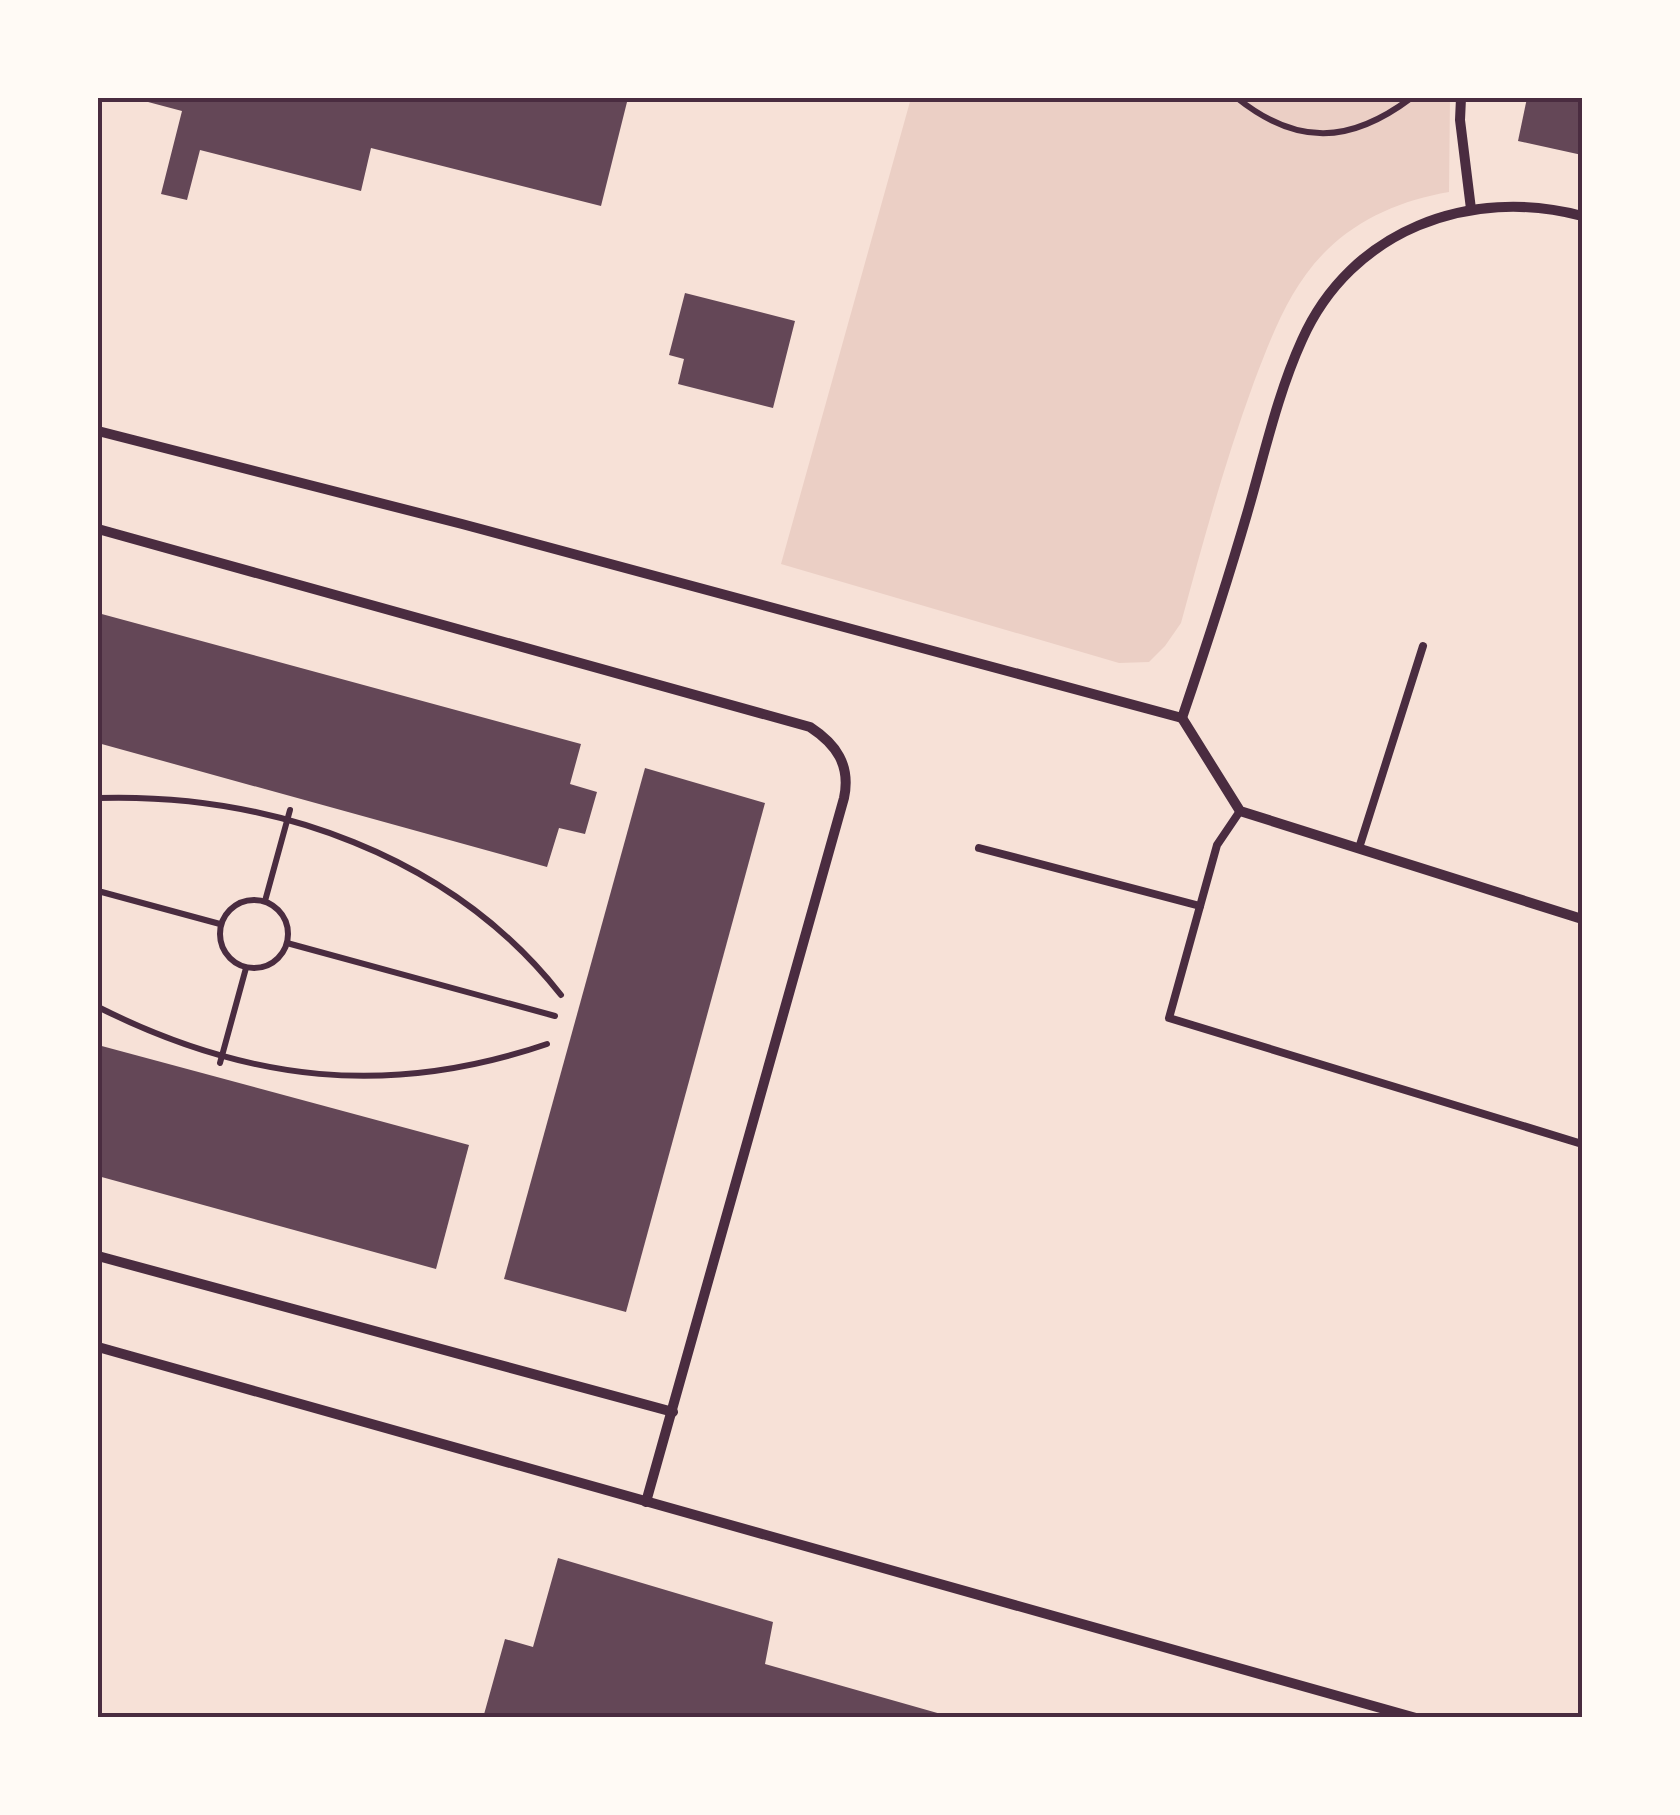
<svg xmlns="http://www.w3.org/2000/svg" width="1680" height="1815" viewBox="0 0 1680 1815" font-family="Jost,sans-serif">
	<rect width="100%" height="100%" fill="#f7e1d7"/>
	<!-- green -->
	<path fill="#ebcfc5" d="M911 98H1450L1449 192C1403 200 1361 217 1327 250 1290 286 1272 335 1254 382 1225 461 1203 542 1181 623L1165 646 1149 662 1119 663 781 564Z"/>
	<!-- building -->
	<g fill="#644757">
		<polygon points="133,98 628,98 601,206 371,148 361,191 200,150 187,200 161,194 182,111"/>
		<polygon points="1527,98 1582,98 1582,155 1518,141"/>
		<polygon points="685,293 795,321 773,408 678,384 684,359 669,355"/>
		<polygon points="98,613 581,744 570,784 597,792 585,834 559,828 547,867 98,743"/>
		<polygon points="645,768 765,803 626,1312 504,1279"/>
		<polygon points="98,1045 469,1145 436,1269 98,1176"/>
		<polygon points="558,1558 773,1622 765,1664 955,1718 483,1718 505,1639 533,1647"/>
	</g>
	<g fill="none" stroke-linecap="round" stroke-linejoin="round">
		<!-- path -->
		<g stroke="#4a2c40" stroke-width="6">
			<path d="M1237 98C1297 146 1350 144 1411 98"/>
			<path d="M98 798C272 793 451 855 561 995"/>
			<polyline points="98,891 220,924"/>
			<circle cx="254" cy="934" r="34"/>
			<polyline points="265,901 290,810"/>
			<polyline points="287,943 555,1016"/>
			<path d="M98 1007C247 1082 389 1098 547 1044"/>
			<polyline points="220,1063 246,968"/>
		</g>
		<!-- service -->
		<g stroke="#4a2c40" stroke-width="8">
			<polyline points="1240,811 1217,845 1169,1018 1582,1144"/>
			<polyline points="979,848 1200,906"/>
			<polyline points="1359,848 1423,646"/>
		</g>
		<!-- minor -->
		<g stroke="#4a2c40" stroke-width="10">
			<polyline points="1461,98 1460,120 1471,209"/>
			<path d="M98 431 462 524 1182 718C1205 650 1227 583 1247 514 1264 456 1277 395 1302 340 1351 230 1470 186 1582 216"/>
			<path d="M98 529 810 727C836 744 851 765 844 798L646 1502"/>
			<polyline points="1182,718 1240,811 1582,919"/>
			<polyline points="98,1256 673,1412"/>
			<polyline points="98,1347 1416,1718"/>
		</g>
	</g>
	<!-- border -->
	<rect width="1680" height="1815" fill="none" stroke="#fffaf5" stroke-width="200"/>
	<rect x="100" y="100" width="1480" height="1615" fill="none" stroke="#4a2c40" stroke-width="4"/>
</svg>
